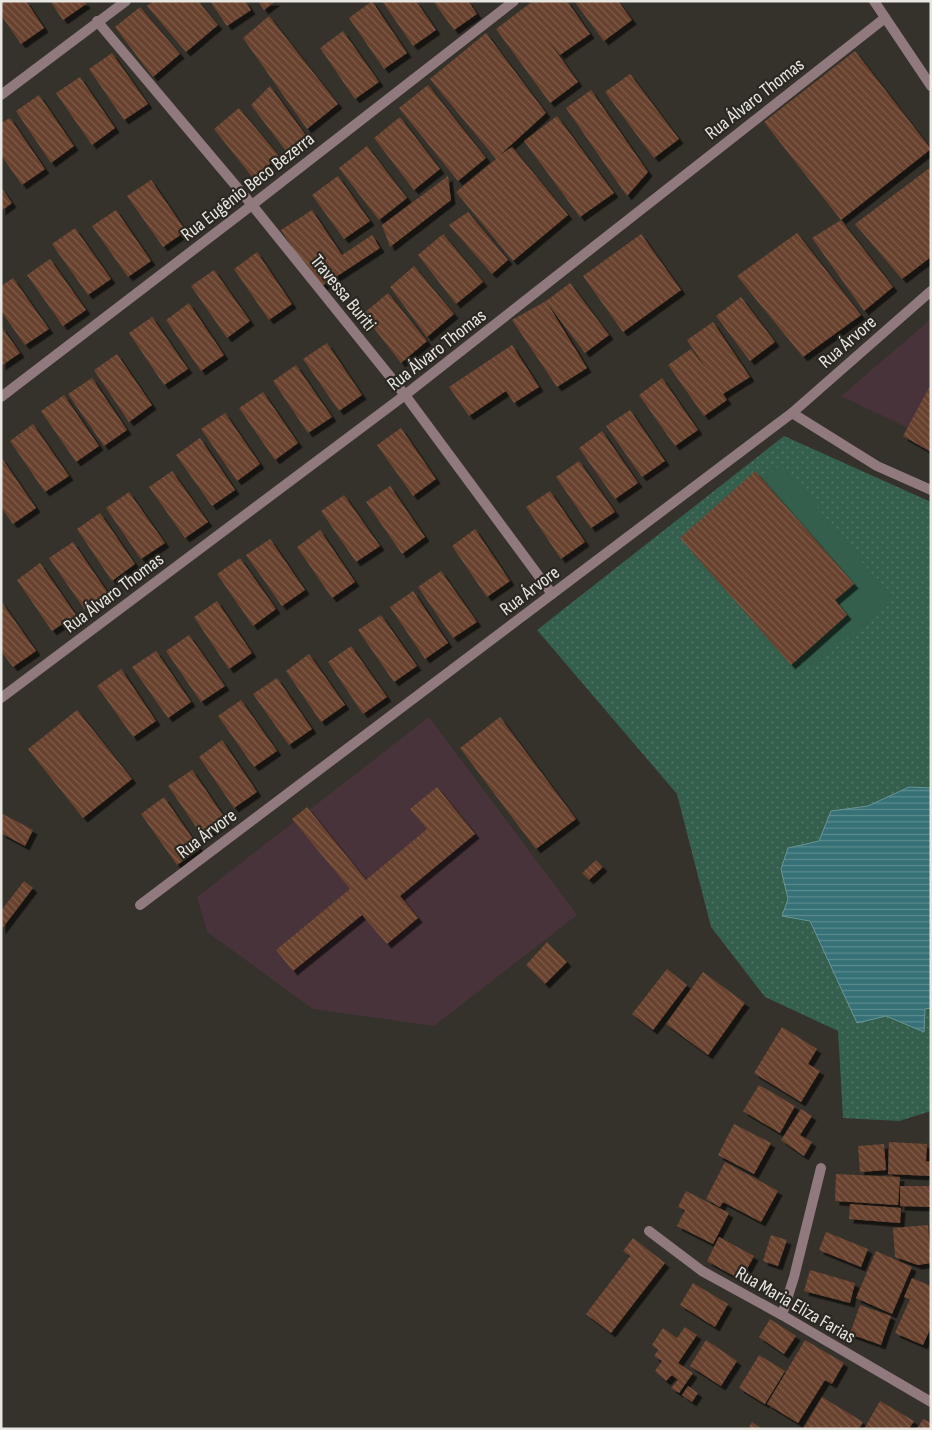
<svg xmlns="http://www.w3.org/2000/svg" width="932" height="1430" viewBox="0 0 932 1430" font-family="'Sofia Sans Condensed',sans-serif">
	<defs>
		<pattern id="green-dots" width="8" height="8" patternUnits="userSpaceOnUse" patternTransform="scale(1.25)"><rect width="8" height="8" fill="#335f4c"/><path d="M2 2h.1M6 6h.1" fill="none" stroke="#517666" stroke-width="1.8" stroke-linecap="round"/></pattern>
		<pattern id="water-rules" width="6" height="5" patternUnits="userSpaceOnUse" patternTransform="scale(1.25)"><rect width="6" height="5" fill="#357176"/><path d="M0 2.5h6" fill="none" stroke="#5c8c90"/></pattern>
		<pattern id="building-back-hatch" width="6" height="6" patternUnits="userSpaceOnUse" patternTransform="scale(1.25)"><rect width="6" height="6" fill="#68422d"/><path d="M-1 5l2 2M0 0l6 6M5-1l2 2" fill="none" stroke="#7e5d4b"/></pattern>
		<filter id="shadow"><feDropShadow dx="4.5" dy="4.5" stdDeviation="0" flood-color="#0009"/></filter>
	</defs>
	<rect width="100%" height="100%" fill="#35322b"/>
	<!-- education -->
	<g fill="#473339">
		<polygon points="931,319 931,439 841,396"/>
		<polygon points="429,717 577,915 434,1026 313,1009 207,932 197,897"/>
	</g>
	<!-- green -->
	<polygon fill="url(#green-dots)" points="784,436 931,502 931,1111 899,1121 843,1118 838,1031 765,997 711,927 677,794 537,630"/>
	<!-- pitch -->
	<polygon fill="#335f4c" points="782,464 893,600 813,666 702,530"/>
	<!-- water -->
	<polygon fill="url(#water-rules)" stroke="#6b9496" points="909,787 931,788 931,1008 925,1009 924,1032 886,1016 857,1023 810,921 782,916 788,899 781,869 788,848 819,841 831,811 868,806"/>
	<!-- building -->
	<g fill="url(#building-back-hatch)" filter="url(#shadow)">
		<polygon points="1,1 26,1 44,28 21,44 1,15"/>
		<polygon points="50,1 84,1 86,4 63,20"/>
		<polygon points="153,1 198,1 218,25 186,52 147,6"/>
		<polygon points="210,1 245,1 251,10 227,26"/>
		<polygon points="258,1 276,1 264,10"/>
		<polygon points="372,1 407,53 384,69 349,18"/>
		<polygon points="382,1 416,1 436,30 413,46"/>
		<polygon points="433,1 468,1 477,14 454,30"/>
		<polygon points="533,1 567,1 590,34 560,55 548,40 578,82 550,103 496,29"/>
		<polygon points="574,1 618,1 632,20 604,41"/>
		<polygon points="140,7 180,54 153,77 115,27"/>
		<polygon points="269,16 338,104 307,129 243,38"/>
		<polygon points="343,31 379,82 355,99 320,48"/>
		<polygon points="486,33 546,113 500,155 512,147 568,215 513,261 456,192 496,159 430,79"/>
		<polygon points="855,51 931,149 841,220 764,122"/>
		<polygon points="112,53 148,104 124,120 89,69"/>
		<polygon points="630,74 679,139 654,158 605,92"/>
		<polygon points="80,77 115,128 92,145 56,93"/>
		<polygon points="428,85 486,158 458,181 399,108"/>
		<polygon points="270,86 307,137 289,155 251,105"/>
		<polygon points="591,90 648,172 627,196 566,108"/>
		<polygon points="39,95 74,146 51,163 16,111"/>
		<polygon points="239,108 279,156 253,178 214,129"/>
		<polygon points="557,116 614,193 580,217 524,141"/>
		<polygon points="400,117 440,169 414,190 374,138"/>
		<polygon points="10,118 45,169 22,185 1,155 1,123"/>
		<polygon points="367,146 407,198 379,220 339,168"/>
		<polygon points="931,167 931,257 902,279 855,224"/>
		<polygon points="338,176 370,221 344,239 312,195"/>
		<polygon points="448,176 451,200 390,247 382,225"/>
		<polygon points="151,180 186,231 163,247 127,196"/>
		<polygon points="1,187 12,203 1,211"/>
		<polygon points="116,210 151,261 128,277 92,226"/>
		<polygon points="312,210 342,255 372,235 380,248 319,288 281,230"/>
		<polygon points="468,212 508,260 492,274 449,225"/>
		<polygon points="841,220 893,287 864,311 812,238"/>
		<polygon points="75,228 111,279 88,295 52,244"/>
		<polygon points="797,233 861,315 803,357 737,276"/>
		<polygon points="443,234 483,282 456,304 418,255"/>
		<polygon points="641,234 681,290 623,332 583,276"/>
		<polygon points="257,252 292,304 269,320 234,269"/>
		<polygon points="50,259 86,310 63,326 27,275"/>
		<polygon points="414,266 454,314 427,337 390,287"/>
		<polygon points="214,270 250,321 227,338 191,286"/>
		<polygon points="13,278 49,329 25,345 1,311 1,286"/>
		<polygon points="570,283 609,335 585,353 547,303 587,368 557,387 512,320 546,301"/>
		<polygon points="388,293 427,341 401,363 363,314"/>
		<polygon points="741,297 775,342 750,361 716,316"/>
		<polygon points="189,303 224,355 201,371 166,320"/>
		<polygon points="152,317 188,369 164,385 129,333"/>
		<polygon points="713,322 750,377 723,394 727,400 704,416 668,365 691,349 707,370 687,340"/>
		<polygon points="1,326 20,353 1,366"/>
		<polygon points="327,343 362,395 339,411 303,359"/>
		<polygon points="512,345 539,387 514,403 506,391 469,416 449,387"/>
		<polygon points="117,354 152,405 129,422 94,370"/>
		<polygon points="296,365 332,417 308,433 273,381"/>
		<polygon points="92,378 127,430 104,446 68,394"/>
		<polygon points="662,378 698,430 675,446 639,395"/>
		<polygon points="931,384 931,452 903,436"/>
		<polygon points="263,392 298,443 275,460 239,408"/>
		<polygon points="64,395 99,446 76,462 41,411"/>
		<polygon points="630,410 665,461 642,477 606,426"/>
		<polygon points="225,413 260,464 237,481 201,429"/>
		<polygon points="33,424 69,476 45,492 10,441"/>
		<polygon points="401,428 436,479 413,496 377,445"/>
		<polygon points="602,431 638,483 615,499 579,448"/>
		<polygon points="200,438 235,490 212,506 176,455"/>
		<polygon points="1,457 36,508 13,524 1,507"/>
		<polygon points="579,461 615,512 591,528 556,477"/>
		<polygon points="172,471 208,522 185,538 149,487"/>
		<polygon points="755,471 854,584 835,600 847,615 791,665 680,538"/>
		<polygon points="390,486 425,537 402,554 366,502"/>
		<polygon points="550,491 585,542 561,559 526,507"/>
		<polygon points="129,492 165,543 141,559 106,508"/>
		<polygon points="344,495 380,546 356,562 321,511"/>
		<polygon points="100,513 135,564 112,581 77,529"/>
		<polygon points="475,529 510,581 487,597 452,546"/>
		<polygon points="320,530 355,582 332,598 297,547"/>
		<polygon points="270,539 305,590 282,606 246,555"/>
		<polygon points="73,542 108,593 85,610 49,558"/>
		<polygon points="240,558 276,609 253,626 217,574"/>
		<polygon points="40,563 76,615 52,631 17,580"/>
		<polygon points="441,571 477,622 453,638 418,587"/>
		<polygon points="413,591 448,643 425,659 390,607"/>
		<polygon points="1,601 36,651 13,667 1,651"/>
		<polygon points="217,601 252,653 229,669 194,617"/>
		<polygon points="381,615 417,666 394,682 358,630"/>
		<polygon points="189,635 225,686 201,702 166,651"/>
		<polygon points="351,646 387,697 363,714 328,662"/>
		<polygon points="156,651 191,702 168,718 132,667"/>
		<polygon points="309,654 345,705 321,722 286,671"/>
		<polygon points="121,669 156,721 133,737 97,686"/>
		<polygon points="277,678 312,729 289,745 253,694"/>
		<polygon points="241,700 277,751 254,767 218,716"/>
		<polygon points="77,710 132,779 83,818 28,749"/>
		<polygon points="500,717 576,819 536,849 460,748"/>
		<polygon points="222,740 257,792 234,808 199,757"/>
		<polygon points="192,770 227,821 203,837 168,786"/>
		<polygon points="437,787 475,834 400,896 418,918 387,944 362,915 293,971 276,950 350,889 292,819 307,807 366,880 427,829 410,809"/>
		<polygon points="164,797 200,849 177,865 141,814"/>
		<polygon points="1,813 33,830 25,846 1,833"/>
		<polygon points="596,860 603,867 589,880 582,873"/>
		<polygon points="24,881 33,888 1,930 1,911"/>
		<polygon points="547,942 567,962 545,984 526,965"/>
		<polygon points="667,969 687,985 653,1030 632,1014"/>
		<polygon points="703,972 745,1003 708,1055 666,1024"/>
		<polygon points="782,1027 817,1049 808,1064 820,1071 801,1102 754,1073"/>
		<polygon points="759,1085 795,1106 780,1133 743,1111"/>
		<polygon points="801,1109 812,1116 800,1135 812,1142 804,1156 781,1140"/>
		<polygon points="734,1124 771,1143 754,1174 718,1155"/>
		<polygon points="889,1142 927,1144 926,1161 931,1162 931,1176 888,1174"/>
		<polygon points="884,1144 886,1170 860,1172 858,1146"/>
		<polygon points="725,1162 778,1191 761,1222 723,1202 720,1207 706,1199"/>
		<polygon points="836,1174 900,1177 898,1205 835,1201"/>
		<polygon points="900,1186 930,1186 930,1207 900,1206"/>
		<polygon points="686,1191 729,1213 713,1244 677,1226 685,1210 678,1207"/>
		<polygon points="850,1204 901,1208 900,1223 849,1219"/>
		<polygon points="928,1225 931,1263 918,1265 895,1257 893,1228"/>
		<polygon points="826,1232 868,1249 861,1267 819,1250"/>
		<polygon points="771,1235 787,1240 778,1266 763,1261"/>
		<polygon points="719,1237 754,1256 741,1280 707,1261"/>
		<polygon points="633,1238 665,1263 611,1333 586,1314 630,1256 623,1251"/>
		<polygon points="876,1251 912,1267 892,1314 856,1298"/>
		<polygon points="810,1270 855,1283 850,1303 804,1291"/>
		<polygon points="912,1278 931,1286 931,1327 923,1345 895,1333 910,1299 904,1297"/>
		<polygon points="693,1283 728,1304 715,1327 680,1305"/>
		<polygon points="860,1305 891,1316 881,1345 850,1334"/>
		<polygon points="770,1319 796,1336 784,1354 759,1337"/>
		<polygon points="685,1327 697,1335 678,1363 693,1373 679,1393 671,1388 678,1380 672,1375 666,1381 655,1371 662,1361 654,1356 658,1350 652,1345 663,1328 677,1338"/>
		<polygon points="706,1340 737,1361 721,1386 690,1366"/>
		<polygon points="805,1340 844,1363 832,1384 825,1380 798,1423 767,1404"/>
		<polygon points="759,1355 785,1371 765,1404 739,1388"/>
		<polygon points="688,1386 698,1393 692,1402 682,1395"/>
		<polygon points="822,1397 863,1422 859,1429 803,1429"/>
		<polygon points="880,1401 914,1421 909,1429 864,1429"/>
		<polygon points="923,1419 931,1423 931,1429 917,1429"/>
		<polygon points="752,1422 762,1429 748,1429"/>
	</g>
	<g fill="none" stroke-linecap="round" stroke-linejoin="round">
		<!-- minor -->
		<g stroke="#907a7e" stroke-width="10">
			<polyline points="97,21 252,205 405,395 552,594"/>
			<polyline points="1,95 126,1"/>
			<polyline points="1,397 252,205 514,1"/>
			<polyline points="792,413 877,466 931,490"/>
			<polyline points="1,698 405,395 885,18"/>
			<polyline points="140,905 792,413 931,291"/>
			<polyline points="649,1231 702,1271 782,1315 931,1402"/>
			<polyline points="782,1315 794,1277 821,1168"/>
		</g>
		<!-- tertiary -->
		<polyline stroke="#907a7e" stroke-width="10" points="874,1 931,86"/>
	</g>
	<g text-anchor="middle" stroke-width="4.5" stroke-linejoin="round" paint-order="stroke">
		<!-- street labels -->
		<g font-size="19" fill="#e8e6e1" stroke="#2b2821">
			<text transform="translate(754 98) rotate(-38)" y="7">Rua Álvaro Thomas</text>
			<text transform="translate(247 186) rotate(-38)" y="7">Rua Eugênio Beco Bezerra</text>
			<text transform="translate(344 292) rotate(51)" y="7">Travessa Buriti</text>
			<text transform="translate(847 341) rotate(-41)" y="7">Rua Árvore</text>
			<text transform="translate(436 349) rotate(-38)" y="7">Rua Álvaro Thomas</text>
			<text transform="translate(529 590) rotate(-37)" y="7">Rua Árvore</text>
			<text transform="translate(113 592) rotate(-37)" y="7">Rua Álvaro Thomas</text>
			<text transform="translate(206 833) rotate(-37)" y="7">Rua Árvore</text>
			<text transform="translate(796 1304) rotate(30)" y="7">Rua Maria Eliza Farias</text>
		</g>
	</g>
	<!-- border -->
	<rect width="932" height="1430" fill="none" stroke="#e8e6e1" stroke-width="5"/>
</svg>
